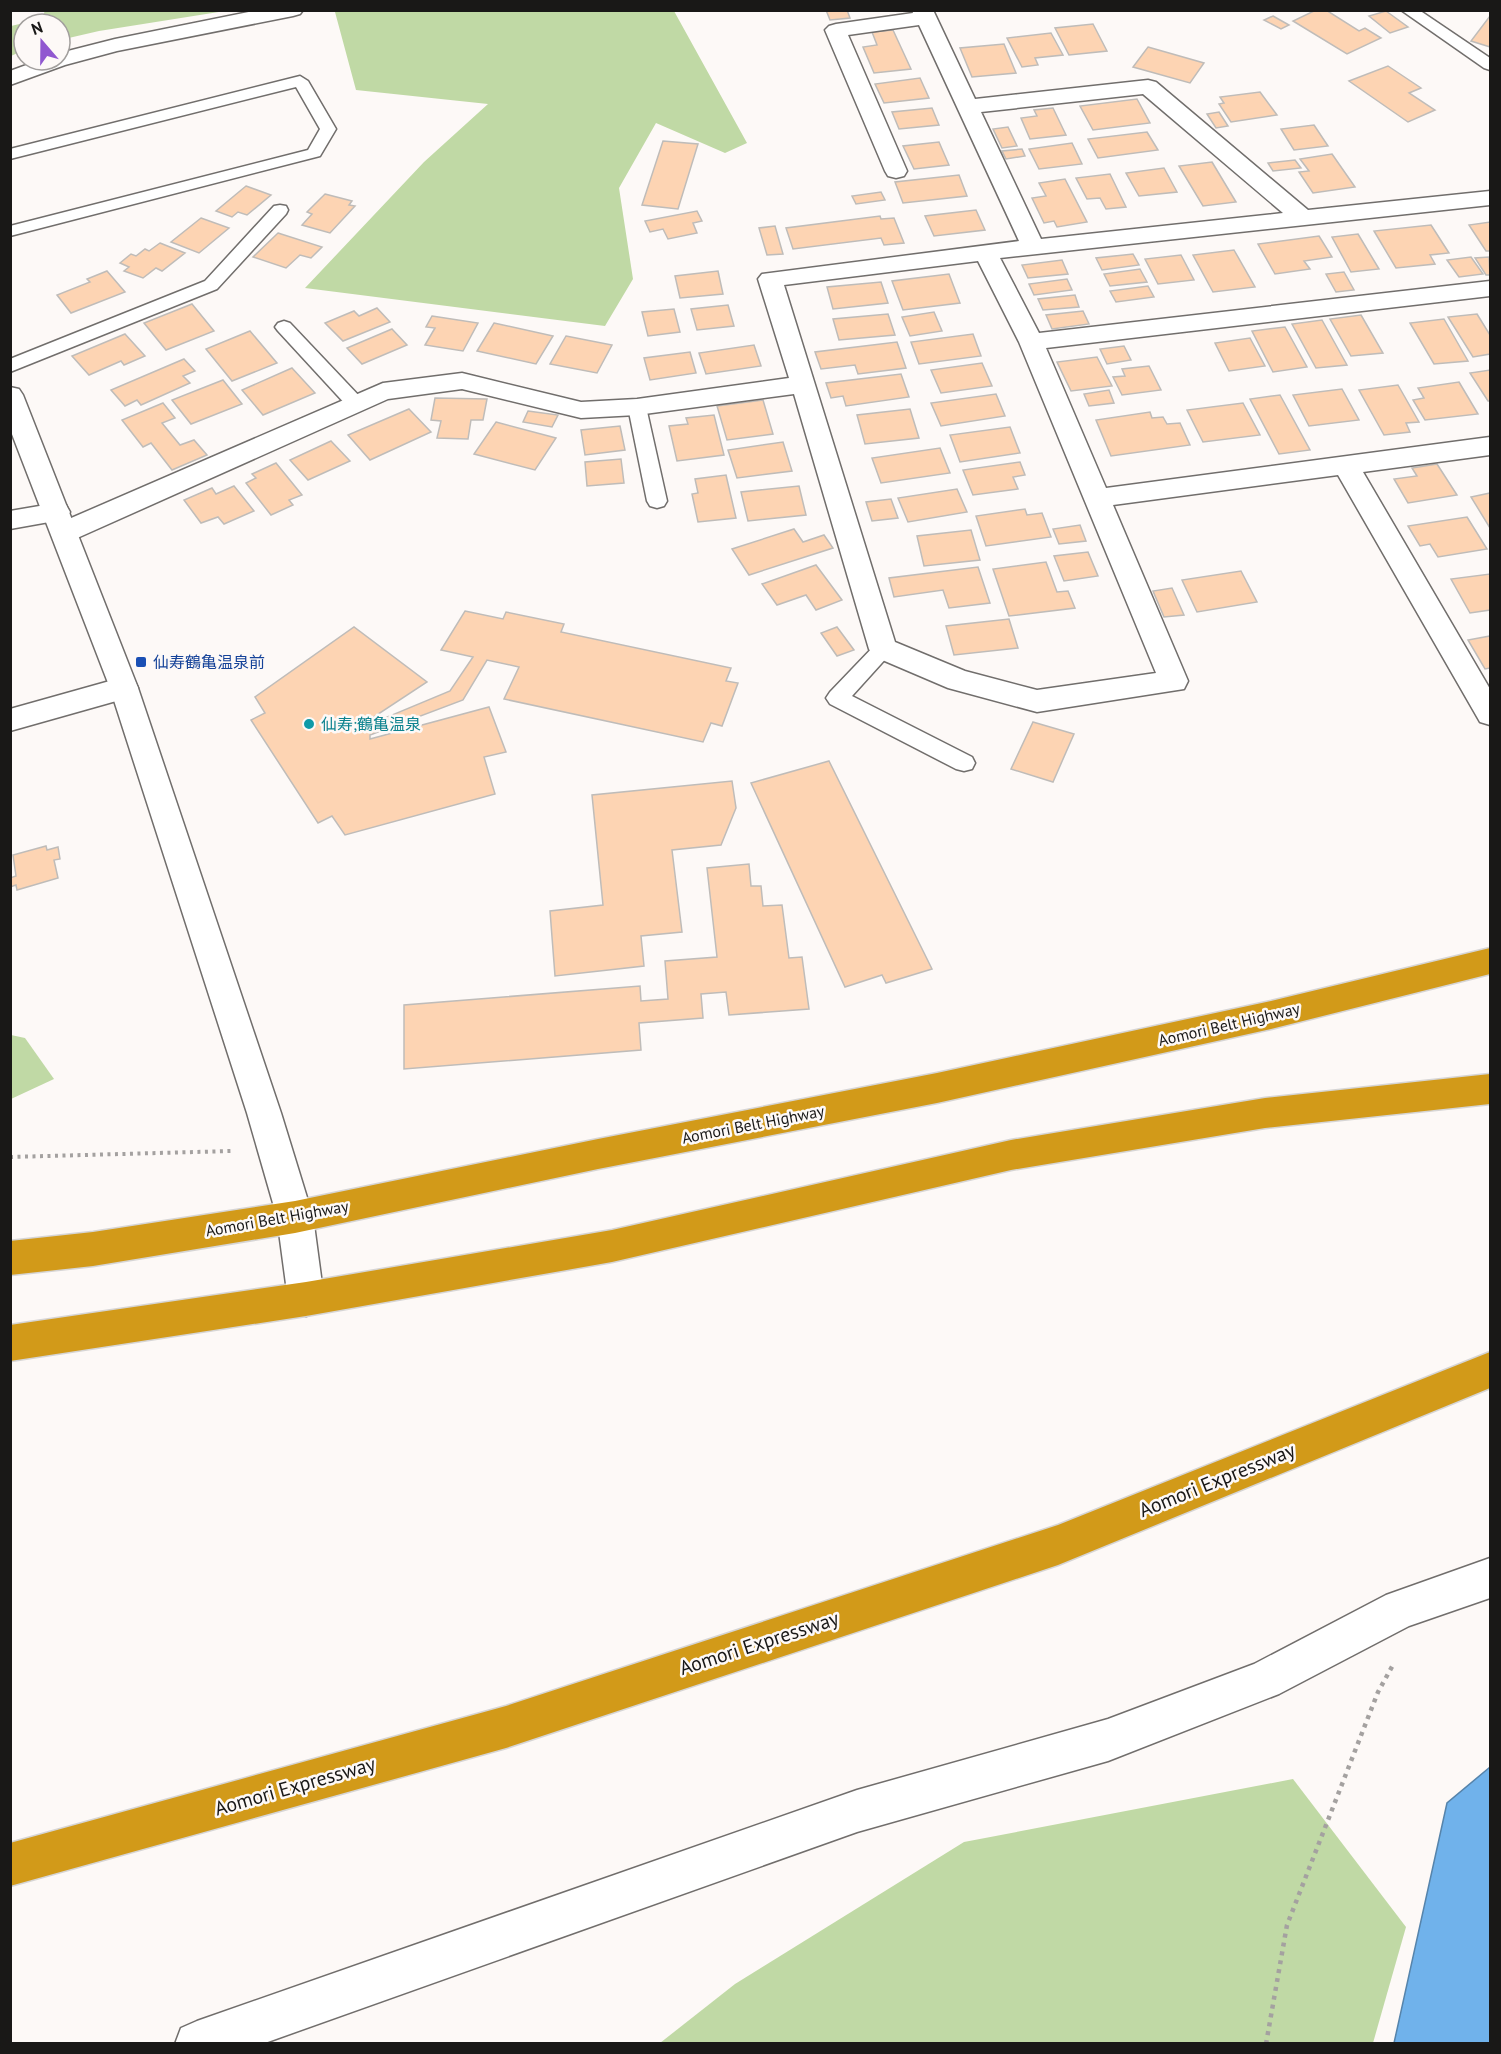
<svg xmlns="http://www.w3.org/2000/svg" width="1501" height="2054" viewBox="0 0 1501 2054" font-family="'PT Sans','Noto Sans JP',sans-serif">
	<rect width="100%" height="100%" fill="#fdf9f7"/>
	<!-- green -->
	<g fill="#c0d9a5">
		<polygon points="45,11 45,10 225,11 99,31 60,40 60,24 24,24 24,50 11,56 11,26 41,19"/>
		<polygon points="350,11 674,11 747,143 725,153 656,123 619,188 633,279 605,326 305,288 424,162 488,104 356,90 335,12"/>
		<polygon points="11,1035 25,1038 54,1079 11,1099"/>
		<polygon points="1293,1779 1406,1927 1373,2043 660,2043 735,1984 964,1842"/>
	</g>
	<!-- water -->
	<polygon fill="#70b2eb" stroke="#5684ab" stroke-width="1.5" points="1490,1767 1490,2043 1394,2043 1447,1803"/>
	<!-- building -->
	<g fill="#fdd4b3" stroke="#bfbcb9" stroke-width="1.5">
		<polygon points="826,10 847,10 850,18 830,20"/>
		<polygon points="1316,10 1326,10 1359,31 1365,28 1381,38 1347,54 1293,21"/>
		<polygon points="1386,11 1408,27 1390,33 1369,16"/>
		<polygon points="1273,16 1289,25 1281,29 1264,20"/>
		<polygon points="1490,16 1490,47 1471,41"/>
		<polygon points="1093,24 1107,51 1069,55 1055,28"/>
		<polygon points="893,30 911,69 874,73 863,47 877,45 872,32"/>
		<polygon points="1051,33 1063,55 1035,58 1038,65 1022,67 1007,38"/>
		<polygon points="1004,44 1016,73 972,77 960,48"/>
		<polygon points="1148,47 1204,63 1190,83 1133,67"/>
		<polygon points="1388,66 1421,88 1409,93 1435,110 1408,122 1349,81"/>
		<polygon points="920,78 929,98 884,103 875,84"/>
		<polygon points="1260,92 1277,115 1231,122 1219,104 1224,103 1220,97"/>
		<polygon points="1137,99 1150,123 1093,130 1080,106"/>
		<polygon points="932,108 939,125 899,129 892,112"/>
		<polygon points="1053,108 1066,135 1030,139 1021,118 1037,116 1034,110"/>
		<polygon points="1219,112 1228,126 1216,128 1207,114"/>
		<polygon points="1314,125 1328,146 1294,150 1281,129"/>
		<polygon points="1008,127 1017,146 1002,148 993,129"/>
		<polygon points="1147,132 1158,150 1098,158 1088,139"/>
		<polygon points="663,141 698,144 678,209 642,205"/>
		<polygon points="939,142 949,165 914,169 903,146"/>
		<polygon points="1072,143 1082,164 1039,169 1029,149"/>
		<polygon points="1022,149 1025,156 1006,159 1002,151"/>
		<polygon points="1332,154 1355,187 1313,193 1299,172 1309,171 1300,159"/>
		<polygon points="1295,160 1301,168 1273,171 1268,163"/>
		<polygon points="1212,162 1236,202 1203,206 1179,166"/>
		<polygon points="1164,168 1177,192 1139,196 1126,173"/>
		<polygon points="1110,174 1126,207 1106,209 1100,198 1087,199 1076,178"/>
		<polygon points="959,175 967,196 903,203 895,182"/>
		<polygon points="1065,179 1087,222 1057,227 1054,221 1044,223 1032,198 1046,196 1039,183"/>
		<polygon points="246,186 271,195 247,215 238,212 232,217 216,211"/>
		<polygon points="881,192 885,200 856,204 852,196"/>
		<polygon points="325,194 352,201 349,205 355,206 330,233 302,225 312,214 307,212"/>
		<polygon points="976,210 985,230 934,236 925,216"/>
		<polygon points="697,211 702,221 693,223 697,233 668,239 663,229 650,232 645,221"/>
		<polygon points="880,216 881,219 894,218 904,243 884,245 881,238 793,249 786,228"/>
		<polygon points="201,218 229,228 199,253 171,242"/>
		<polygon points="1490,222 1490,251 1486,251 1469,225"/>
		<polygon points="1431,225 1449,253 1430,255 1435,264 1396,268 1374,231"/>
		<polygon points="775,226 783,254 767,255 759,228"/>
		<polygon points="278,233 322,247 311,258 300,255 286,268 253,257"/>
		<polygon points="1358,234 1379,269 1351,272 1332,237"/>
		<polygon points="1319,236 1332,257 1304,261 1310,269 1275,274 1258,244"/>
		<polygon points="160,243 185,253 162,271 156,268 143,278 124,271 129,267 120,263 131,254 136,256 145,249 149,251"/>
		<polygon points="1234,250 1255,287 1213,292 1193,255"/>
		<polygon points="1133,254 1139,265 1102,270 1096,258"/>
		<polygon points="1181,255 1194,280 1158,284 1145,259"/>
		<polygon points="1471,257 1483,274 1459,277 1447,260"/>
		<polygon points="1489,257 1490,275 1486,275 1475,258"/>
		<polygon points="1062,260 1068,274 1028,278 1022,265"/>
		<polygon points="1140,269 1147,282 1110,286 1104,274"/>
		<polygon points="107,271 125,292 71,313 57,295 90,282 87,279"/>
		<polygon points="718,271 723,294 680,298 675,276"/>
		<polygon points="1344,272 1354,290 1336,292 1326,274"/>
		<polygon points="949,274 960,303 903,310 892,281"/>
		<polygon points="1067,279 1072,290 1034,295 1029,284"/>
		<polygon points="881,282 888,303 833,309 827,287"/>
		<polygon points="1148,286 1154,297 1116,302 1110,291"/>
		<polygon points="1075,295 1079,307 1043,310 1038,299"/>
		<polygon points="192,304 214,331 166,350 144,323"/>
		<polygon points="728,305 734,326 697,330 691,309"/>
		<polygon points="377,308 390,322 343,341 325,323 354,311 359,316"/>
		<polygon points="674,309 680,332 648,336 642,312"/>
		<polygon points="1083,311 1089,324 1052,329 1046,315"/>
		<polygon points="934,312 942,331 910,336 902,317"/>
		<polygon points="888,314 895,335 839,340 833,319"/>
		<polygon points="1477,314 1490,335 1490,354 1473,357 1448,317"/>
		<polygon points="1361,315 1383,353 1351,356 1330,319"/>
		<polygon points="432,316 478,323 463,351 425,345 435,328 426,327"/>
		<polygon points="1444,319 1468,361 1434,364 1410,323"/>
		<polygon points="1322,320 1347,365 1316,368 1292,324"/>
		<polygon points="494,323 553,336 536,364 477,351"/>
		<polygon points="1285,327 1307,367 1273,372 1252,331"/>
		<polygon points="392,329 407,345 362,364 347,348"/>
		<polygon points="250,331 277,363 232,381 206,349"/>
		<polygon points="125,334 145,356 124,365 121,361 89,375 72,356"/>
		<polygon points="973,334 981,356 919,364 911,342"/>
		<polygon points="566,336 612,345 597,373 550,364"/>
		<polygon points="1250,338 1265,366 1229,371 1215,343"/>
		<polygon points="897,342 906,368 858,374 855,365 821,369 815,352"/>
		<polygon points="754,345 761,366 706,374 699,353"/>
		<polygon points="1124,346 1131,360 1107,364 1100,349"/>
		<polygon points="690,352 696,373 650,380 644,358"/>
		<polygon points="1097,357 1112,386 1071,391 1057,362"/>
		<polygon points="184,359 195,371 183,376 190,383 141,405 137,400 125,406 111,390"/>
		<polygon points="982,363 992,386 941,393 931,370"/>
		<polygon points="1149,366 1161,390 1122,395 1113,377 1125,376 1122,369"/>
		<polygon points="292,368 315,393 263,415 242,390"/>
		<polygon points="1490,370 1490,401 1488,401 1470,373"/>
		<polygon points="901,374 909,397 846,406 843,396 831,398 826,383"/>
		<polygon points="223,380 242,404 191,424 172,400"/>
		<polygon points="1459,382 1478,414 1425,420 1413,400 1424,398 1418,388"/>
		<polygon points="1398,385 1419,422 1406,423 1410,432 1384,435 1359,390"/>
		<polygon points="1342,389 1359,420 1309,426 1293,395"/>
		<polygon points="1109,390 1114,403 1089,406 1084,394"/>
		<polygon points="996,394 1005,416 941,426 931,403"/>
		<polygon points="1280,395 1310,450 1279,454 1250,399"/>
		<polygon points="435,398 487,399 483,420 471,420 468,439 437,438 441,421 431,420"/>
		<polygon points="763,400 773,434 727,440 717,406"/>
		<polygon points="163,403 175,418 162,423 180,445 194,440 207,455 172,470 151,443 143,447 122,420"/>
		<polygon points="1243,403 1260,435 1203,442 1187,410"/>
		<polygon points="409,409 431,432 370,460 348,435"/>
		<polygon points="910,409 919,438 865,444 857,415"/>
		<polygon points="528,411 558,415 552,427 523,422"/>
		<polygon points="1150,412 1152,418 1163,417 1167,424 1180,423 1190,445 1111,456 1096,420"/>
		<polygon points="714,415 724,455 677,461 669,426 688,424 686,418"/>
		<polygon points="496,422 556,438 535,470 474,454"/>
		<polygon points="620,426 625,450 585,455 581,430"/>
		<polygon points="1010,427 1020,453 960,462 950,435"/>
		<polygon points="331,441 350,461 308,480 290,460"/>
		<polygon points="783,442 792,471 737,478 728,450"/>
		<polygon points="940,448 950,473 881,483 872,458"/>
		<polygon points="621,459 624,483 587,486 585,462"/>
		<polygon points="1020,462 1025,475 1013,477 1018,489 973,495 963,470"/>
		<polygon points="276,463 302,495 289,500 293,505 271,515 246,483 256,478 252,474"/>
		<polygon points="1437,464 1457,495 1408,503 1394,479 1417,476 1412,468"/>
		<polygon points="726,475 736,518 698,522 692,494 698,493 695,479"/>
		<polygon points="234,486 254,511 224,524 218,517 201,523 184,500 212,488 216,494"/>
		<polygon points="799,486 806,515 748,521 741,492"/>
		<polygon points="957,489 967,512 908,522 898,498"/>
		<polygon points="1490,493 1490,528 1471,497"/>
		<polygon points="891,499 898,518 872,521 866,502"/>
		<polygon points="1025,509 1027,515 1042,513 1051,537 986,546 976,516"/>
		<polygon points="1467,517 1487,549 1438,557 1430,544 1420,546 1408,526"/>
		<polygon points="1080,525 1086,541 1059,544 1053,529"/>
		<polygon points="794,529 803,542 824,535 833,548 749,575 732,549"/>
		<polygon points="971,530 980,560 924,566 917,536"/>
		<polygon points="1088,552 1098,576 1064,581 1054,556"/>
		<polygon points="1046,562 1057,592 1068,591 1075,608 1009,616 993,569"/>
		<polygon points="816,565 842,600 816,610 806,595 777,605 762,584"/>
		<polygon points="978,567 990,603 949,608 943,590 894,597 889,578"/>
		<polygon points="1241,571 1257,602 1197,612 1182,580"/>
		<polygon points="1490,574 1490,610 1470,613 1451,579"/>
		<polygon points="1172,588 1184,615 1164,617 1153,591"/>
		<polygon points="465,611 503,619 506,612 564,624 561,632 731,668 726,681 738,683 722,726 711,723 703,742 504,699 519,667 487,660 463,700 370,735 370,739 489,707 506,752 484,757 495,794 345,835 332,816 318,823 251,720 265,713 255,697 354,627 427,682 363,724 366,726 450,691 473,657 441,650"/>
		<polygon points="1009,619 1018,648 954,655 946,626"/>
		<polygon points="837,627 854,650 837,656 821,633"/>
		<polygon points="1490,636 1490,668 1485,669 1468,640"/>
		<polygon points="1033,722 1074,734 1053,782 1011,769"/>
		<polygon points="829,761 932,969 886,983 882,975 845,987 751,783"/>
		<polygon points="732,781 736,808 721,845 672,850 682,932 641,936 644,966 555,976 550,911 603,905 592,795"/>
		<polygon points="46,846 47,850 58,847 60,859 54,860 58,878 17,890 16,885 10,887 10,878 16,876 13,855"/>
		<polygon points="749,864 751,886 761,886 763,906 782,905 789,958 802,957 809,1009 729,1015 726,992 701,994 703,1018 639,1023 641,1050 404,1069 404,1005 640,986 641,1001 668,999 665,961 717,957 707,868"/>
	</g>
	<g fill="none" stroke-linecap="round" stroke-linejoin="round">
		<!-- lane casing -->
		<g stroke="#716e6c" stroke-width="3">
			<g id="lane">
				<polygon points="1401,10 1419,10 1490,58 1490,70 1484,68"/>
				<polygon points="300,76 308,81 336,129 320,156 10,236 10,226 308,150 320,129 296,87 10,159 10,149"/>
				<polygon points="280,205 286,206 288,210 286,214 217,289 10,372 10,359 205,281 274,206"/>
				<polygon points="284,321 290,323 362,399 364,403 362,407 348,407 278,331 275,327 278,323"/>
				<polygon points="637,401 644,403 646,407 667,501 664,506 657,508 650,506 647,501 628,407 630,403"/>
				<polygon points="883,641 890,644 893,649 890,654 852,696 972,757 975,763 972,769 964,771 956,769 830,704 826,698 830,692 876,644"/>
			</g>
		</g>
		<!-- street casing -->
		<g stroke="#716e6c" stroke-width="3">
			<g id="street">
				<polygon points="259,10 303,10 300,14 293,16 117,51 65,65 10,85 10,71 40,60 60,60 60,53 115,39"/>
				<path d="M912 10H933L975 99 1148 80 1156 82 1308 210 1490 191V205L1000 258 1039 333 1490 281V296L1046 348 1106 488 1490 437V455L1363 472 1490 689V725L1480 722 1338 475 1113 505 1188 681 1184 689 1037 712 948 688 873 656 869 649 794 394 637 415 581 418 462 389 388 399 75 539 65 542 55 539 51 532 55 525 383 383 462 373 581 402 637 399 789 378 758 279 762 274 1019 241 919 25 848 35 907 171 904 176 896 178 888 176 885 171 825 30 829 26 836 24 913 13ZM1143 94 1283 213 1041 239 981 112ZM978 261 1019 342 1156 673 1037 690 965 671 895 642 784 285Z"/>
				<polygon points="57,503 66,505 70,512 66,519 10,529 10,511"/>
				<polygon points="124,677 134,680 138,688 134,696 10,731 10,709"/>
				<polygon points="1490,1558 1490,1598 1409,1626 1279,1694 1108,1761 857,1832 262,2044 175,2044 181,2028 197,2021 857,1790 1108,1719 1254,1664 1386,1595"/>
			</g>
		</g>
		<!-- secondary casing -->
		<g stroke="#716e6c" stroke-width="3">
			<polygon id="secondary" points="10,387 19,389 23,395 138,688 281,1113 313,1217 324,1299 319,1311 306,1316 293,1311 288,1299 277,1217 247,1113 110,688 10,429"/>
		</g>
		<!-- highway casing -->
		<g stroke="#d6d5d5" stroke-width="3">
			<g id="highway">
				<polygon points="1490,948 1490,974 1271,1029 937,1103 598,1169 295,1233 93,1266 10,1275 10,1241 93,1232 295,1201 598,1139 937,1073 1271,1001"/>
				<polygon points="1490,1074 1490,1104 1265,1128 1011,1170 612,1262 306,1316 10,1361 10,1325 306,1282 612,1230 1011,1140 1265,1098"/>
				<polygon points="1490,1352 1490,1388 1058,1565 506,1748 10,1886 10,1843 506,1706 1058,1525"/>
			</g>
		</g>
		<!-- path-far1 -->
		<polyline stroke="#a4a1a0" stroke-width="4" stroke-dasharray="3 4.5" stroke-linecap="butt" points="10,1157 232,1151"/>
		<!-- path -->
		<polyline stroke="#a4a1a0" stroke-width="4.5" stroke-dasharray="4 5" stroke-linecap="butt" points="1266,2044 1287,1925 1378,1692 1394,1663"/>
		<!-- lane -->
		<use href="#lane" fill="#fff" fill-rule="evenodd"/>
		<!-- street -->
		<use href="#street" fill="#fff" fill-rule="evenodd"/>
		<!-- secondary -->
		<use href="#secondary" fill="#fff" fill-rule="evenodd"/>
		<!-- highway -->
		<use href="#highway" fill="#d29a19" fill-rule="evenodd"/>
	</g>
	<!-- markers -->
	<rect fill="#1a4fb4" stroke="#fdf9f7" stroke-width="2" x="135" y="656" width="12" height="12" rx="3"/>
	<circle fill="#0f9aa8" stroke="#fdf9f7" stroke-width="2" cx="309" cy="724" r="6"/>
	<g text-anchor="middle" stroke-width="5" stroke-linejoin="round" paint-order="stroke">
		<!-- transit labels -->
		<g font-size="16" fill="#164399" stroke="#fdf9f7" text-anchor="start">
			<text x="153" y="668">仙寿鶴亀温泉前</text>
		</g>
		<!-- culture labels -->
		<g font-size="16" fill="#0d838f" stroke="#fdf9f7" text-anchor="start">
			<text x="321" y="730">仙寿;鶴亀温泉</text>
		</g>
		<!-- street labels -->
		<g font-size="16" fill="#191817" stroke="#fdf9f7">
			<text transform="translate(1229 1024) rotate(-13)" y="6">Aomori Belt Highway</text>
			<text transform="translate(753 1124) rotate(-11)" y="6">Aomori Belt Highway</text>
			<text transform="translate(277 1218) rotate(-10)" y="6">Aomori Belt Highway</text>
		</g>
		<!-- near-street labels -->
		<g font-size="20" fill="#191817" stroke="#fdf9f7">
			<text transform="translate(1217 1480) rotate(-22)" y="7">Aomori Expressway</text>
			<text transform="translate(759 1643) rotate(-18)" y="7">Aomori Expressway</text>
			<text transform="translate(295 1786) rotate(-16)" y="7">Aomori Expressway</text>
		</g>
	</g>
	<!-- border -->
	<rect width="1501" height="2054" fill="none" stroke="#191817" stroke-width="24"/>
	<!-- north arrow -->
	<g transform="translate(42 42) rotate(340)"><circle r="28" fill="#fdf9f7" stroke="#a29f9d" stroke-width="1.5"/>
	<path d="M0-4.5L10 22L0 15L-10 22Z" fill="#9058d0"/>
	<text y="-9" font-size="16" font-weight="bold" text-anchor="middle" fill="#191817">N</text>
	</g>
</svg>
